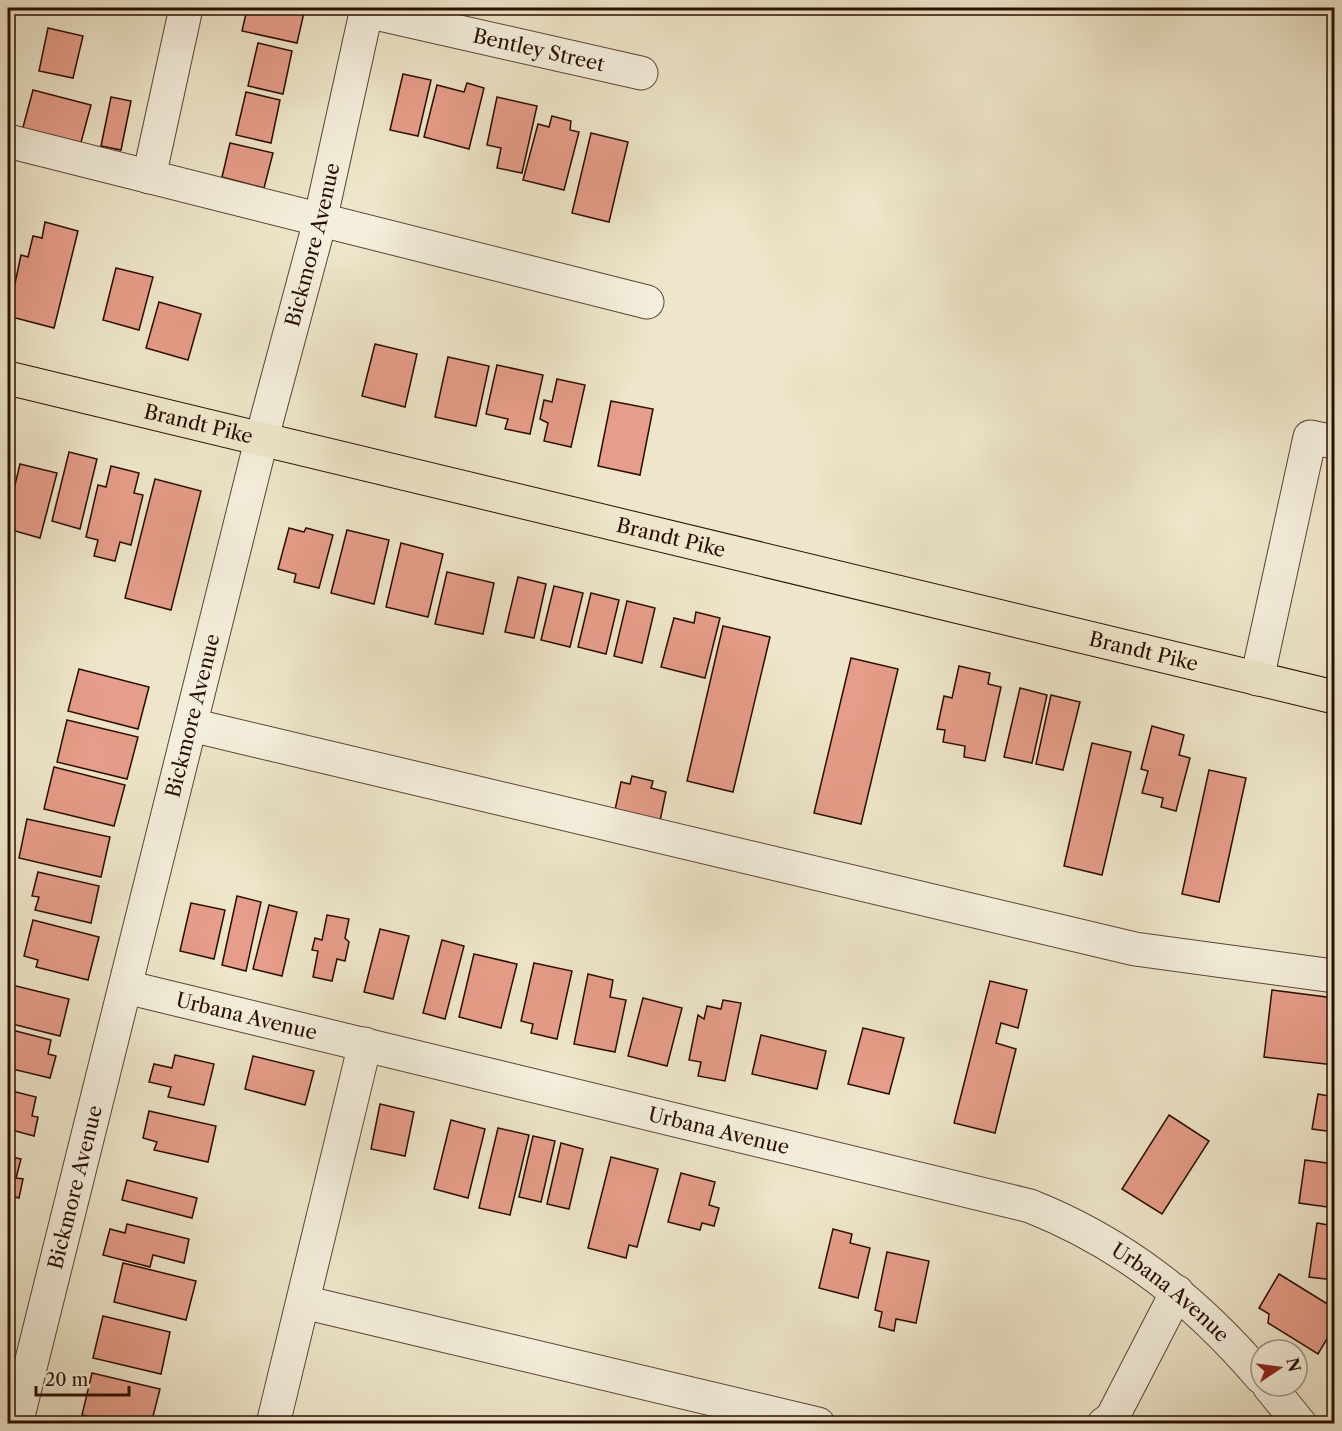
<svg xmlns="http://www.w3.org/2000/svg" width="1342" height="1431" viewBox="0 0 1342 1431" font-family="'Libre Caslon Text',serif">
	<rect width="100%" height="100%" fill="#eee6ca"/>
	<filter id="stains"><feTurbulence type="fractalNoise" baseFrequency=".00333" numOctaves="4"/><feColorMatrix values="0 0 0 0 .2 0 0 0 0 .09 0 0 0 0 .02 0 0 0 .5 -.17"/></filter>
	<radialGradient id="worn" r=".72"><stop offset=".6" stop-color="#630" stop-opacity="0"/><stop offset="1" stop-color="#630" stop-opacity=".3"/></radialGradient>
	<!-- building -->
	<g fill="#e69d89" stroke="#2a0e01" stroke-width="1.5">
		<polygon points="259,8 305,8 297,43 242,31 247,9 258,12"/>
		<polygon points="48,28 83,36 73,78 39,71"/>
		<polygon points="258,43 292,51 283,94 248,86"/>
		<polygon points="403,74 431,80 418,136 390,130"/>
		<polygon points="467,83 484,88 469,149 424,137 437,85 464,92"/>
		<polygon points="33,90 91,105 80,146 22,131"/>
		<polygon points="246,92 280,100 271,143 236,135"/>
		<polygon points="111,97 131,101 121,150 101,146"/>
		<polygon points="497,97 537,106 522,173 497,168 501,148 487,145"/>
		<polygon points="552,116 571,121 570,130 579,132 564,190 523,180 538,124 549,127"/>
		<polygon points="591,133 628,142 609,222 572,213"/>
		<polygon points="230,143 273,153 264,188 222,177"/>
		<polygon points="45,222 78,231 54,328 8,316 21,255 28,257 33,236 42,238"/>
		<polygon points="116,268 153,277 139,330 103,320"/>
		<polygon points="159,302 201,314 188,360 146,348"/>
		<polygon points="375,344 417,354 405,407 362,396"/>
		<polygon points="448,357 489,366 476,426 435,417"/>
		<polygon points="497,365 543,375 530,434 505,429 508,419 486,414"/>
		<polygon points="557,379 585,385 571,447 544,441 548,423 540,419 544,400 552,402"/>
		<polygon points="611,401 653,409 640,475 598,466"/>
		<polygon points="69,452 97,459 80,529 52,521"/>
		<polygon points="20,464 57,473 40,538 8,529 8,514"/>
		<polygon points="111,466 139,473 134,493 143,495 131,545 120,542 115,561 94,556 98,540 86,537 98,485 106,487"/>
		<polygon points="155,479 201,491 171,610 125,598"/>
		<polygon points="289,528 304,532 306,528 333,535 319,588 294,582 296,574 278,569"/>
		<polygon points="347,530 389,540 374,604 331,593"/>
		<polygon points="401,543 443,554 428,617 386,607"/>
		<polygon points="447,572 494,583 483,634 435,624"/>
		<polygon points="518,577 546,584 534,638 505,632"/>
		<polygon points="554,586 583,593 570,647 541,640"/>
		<polygon points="591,593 619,600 606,654 578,647"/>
		<polygon points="627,601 655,608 642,663 614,656"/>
		<polygon points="696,612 720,618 705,678 661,667 674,618 694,623"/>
		<polygon points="723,626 770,637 733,792 687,781"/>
		<polygon points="851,658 898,669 861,824 814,813"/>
		<polygon points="959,666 990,673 988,684 1001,687 985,761 964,757 965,746 943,742 945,730 937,729 944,696 952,698"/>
		<polygon points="79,669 149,687 138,729 68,711"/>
		<polygon points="1020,688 1047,695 1032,763 1004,757"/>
		<polygon points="1051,695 1080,702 1063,770 1036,764"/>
		<polygon points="67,720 138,737 127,779 57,762"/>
		<polygon points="1152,726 1184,735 1179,755 1190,758 1176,811 1161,807 1163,798 1142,793 1148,771 1141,769"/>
		<polygon points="1092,743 1131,752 1102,875 1064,866"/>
		<polygon points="54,767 125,785 114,826 44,809"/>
		<polygon points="1209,770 1246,778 1219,902 1182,894"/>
		<polygon points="632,776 653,781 651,788 666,792 660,821 615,810 621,782 630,784"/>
		<polygon points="27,819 110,837 101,877 19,858"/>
		<polygon points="38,872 99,886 91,923 35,910 39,897 32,896"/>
		<polygon points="237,896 261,902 246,971 222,965"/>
		<polygon points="191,903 225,910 214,959 180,951"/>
		<polygon points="269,905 297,912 282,976 253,969"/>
		<polygon points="327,915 349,919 345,938 349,942 345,961 337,959 332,981 313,977 318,951 312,950 315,938 322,940"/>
		<polygon points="33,920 99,937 88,980 36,967 38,960 24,956"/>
		<polygon points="380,929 409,936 393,999 364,992"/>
		<polygon points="442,940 464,946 445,1019 423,1013"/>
		<polygon points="474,954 517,964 501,1028 459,1017"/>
		<polygon points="534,963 572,971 557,1039 531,1033 533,1024 521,1021"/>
		<polygon points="588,974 613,980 610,997 626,1000 615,1052 574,1044"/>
		<polygon points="990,981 1027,990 1018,1028 1001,1023 996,1043 1016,1049 995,1133 954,1123"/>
		<polygon points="8,984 69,999 60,1036 8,1023"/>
		<polygon points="1272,990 1334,998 1334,1065 1264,1057"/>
		<polygon points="643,998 682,1008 667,1066 628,1056"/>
		<polygon points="723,1000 741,1003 725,1081 698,1076 701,1062 689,1060 698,1015 704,1019 707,1006 721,1009"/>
		<polygon points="863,1028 904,1038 889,1094 848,1084"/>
		<polygon points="8,1029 51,1040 48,1054 56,1056 50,1078 8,1068"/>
		<polygon points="761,1035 826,1051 817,1089 752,1074"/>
		<polygon points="175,1055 214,1064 204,1105 168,1097 171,1087 149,1082 154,1064 172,1068"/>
		<polygon points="253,1056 314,1071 305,1105 245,1089"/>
		<polygon points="8,1090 36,1097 32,1116 38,1117 34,1136 8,1129"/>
		<polygon points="1318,1094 1334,1097 1334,1132 1312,1129"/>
		<polygon points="380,1104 414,1112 405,1156 371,1149"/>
		<polygon points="149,1111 216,1126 208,1162 154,1150 157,1142 143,1138"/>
		<polygon points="1169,1115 1209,1141 1162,1214 1122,1189"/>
		<polygon points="451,1120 485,1129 468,1198 434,1189"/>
		<polygon points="498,1128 529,1135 510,1215 479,1208"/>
		<polygon points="533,1136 555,1141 541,1202 519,1197"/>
		<polygon points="561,1143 583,1149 569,1209 547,1204"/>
		<polygon points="8,1156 21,1159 16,1178 23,1179 19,1198 8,1195"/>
		<polygon points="611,1157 658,1169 637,1247 629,1245 626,1258 588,1248"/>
		<polygon points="1305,1160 1334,1164 1334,1208 1299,1203"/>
		<polygon points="681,1173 715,1182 709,1205 719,1208 714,1226 702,1223 700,1230 668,1222"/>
		<polygon points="127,1180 197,1198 192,1218 122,1200"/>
		<polygon points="1317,1223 1334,1226 1334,1280 1309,1277"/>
		<polygon points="127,1224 189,1239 184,1263 153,1255 150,1267 103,1255 110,1229 125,1233"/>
		<polygon points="833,1229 852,1234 850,1243 870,1248 858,1298 819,1288"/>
		<polygon points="887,1252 929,1261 916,1323 896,1319 894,1331 879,1327 882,1312 875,1310"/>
		<polygon points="123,1263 196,1281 186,1320 114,1302"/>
		<polygon points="1279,1274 1334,1308 1334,1327 1318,1354 1268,1323 1269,1314 1259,1308"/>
		<polygon points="103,1316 170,1332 161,1374 93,1358"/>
		<polygon points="92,1373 160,1389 151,1424 118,1424 82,1415"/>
	</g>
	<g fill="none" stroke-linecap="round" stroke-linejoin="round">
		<!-- minor casing -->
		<g stroke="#5b4433" stroke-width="35">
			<g id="minor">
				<path id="s1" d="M366 11 641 73"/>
				<polyline points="8,141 647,302"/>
				<polyline points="149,177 186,8"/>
				<polyline points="1257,679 1310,437 1334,442"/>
				<polyline points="191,725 1135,949 1334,976"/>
				<path id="s2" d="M126 987 1030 1206C1123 1243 1196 1301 1261 1377"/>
				<polyline points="303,1302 818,1424"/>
				<polyline points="1269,1386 1300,1424"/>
				<path id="s3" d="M16 1424 261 441 320 221 367 8"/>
				<polyline points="273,1424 365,1044"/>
				<polyline points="1104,1424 1112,1418 1177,1292"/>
			</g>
		</g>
		<!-- major casing -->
		<g stroke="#2a0e01" stroke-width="35">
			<g id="major">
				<path id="s4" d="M8 378 1334 697"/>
			</g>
		</g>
		<!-- minor -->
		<use href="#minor" stroke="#f4efdd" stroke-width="33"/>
		<!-- major -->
		<use href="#major" stroke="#eee6ca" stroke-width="33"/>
	</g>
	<g text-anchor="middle" stroke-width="6" stroke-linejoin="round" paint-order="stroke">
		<!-- street labels -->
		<g font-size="20" fill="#2a0e01" stroke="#f4efdd">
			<text dy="7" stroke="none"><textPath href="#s1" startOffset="177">Bentley Street</textPath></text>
			<text dy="7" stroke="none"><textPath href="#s3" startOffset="1216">Bickmore Avenue</textPath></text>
			<text dy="7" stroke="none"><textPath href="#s4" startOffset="196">Brandt Pike</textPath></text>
			<text dy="7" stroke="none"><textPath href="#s4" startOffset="682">Brandt Pike</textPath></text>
			<text dy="7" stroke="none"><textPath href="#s4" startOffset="1168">Brandt Pike</textPath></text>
			<text dy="7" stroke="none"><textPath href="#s3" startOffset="730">Bickmore Avenue</textPath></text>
			<text dy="7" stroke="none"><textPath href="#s2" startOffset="124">Urbana Avenue</textPath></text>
			<text dy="7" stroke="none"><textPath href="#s2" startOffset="610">Urbana Avenue</textPath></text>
			<text dy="7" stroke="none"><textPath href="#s3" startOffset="244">Bickmore Avenue</textPath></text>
			<text dy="7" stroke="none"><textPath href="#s2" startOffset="1096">Urbana Avenue</textPath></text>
		</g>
	</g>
	<!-- margin -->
	<rect width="1342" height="1431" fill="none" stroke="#eee6ca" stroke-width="30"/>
	<rect x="9" y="9" width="1324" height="1413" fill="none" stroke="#2a0e01" stroke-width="3"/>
	<rect x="15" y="15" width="1312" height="1401" fill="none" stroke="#2a0e01" stroke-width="1.5"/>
	<!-- north arrow -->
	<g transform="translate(1279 1368) rotate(77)"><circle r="28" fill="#f4efdd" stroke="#a39585" stroke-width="1.5"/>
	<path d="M0-4.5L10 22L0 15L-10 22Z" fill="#8f2418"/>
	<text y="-9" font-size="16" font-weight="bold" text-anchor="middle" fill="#2a0e01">N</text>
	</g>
	<!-- scale -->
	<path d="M36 1386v9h93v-9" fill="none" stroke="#2a0e01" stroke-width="3"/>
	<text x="45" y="1386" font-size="18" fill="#2a0e01" stroke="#f4efdd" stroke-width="4.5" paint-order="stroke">20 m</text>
	<rect width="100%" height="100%" filter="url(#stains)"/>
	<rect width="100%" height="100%" fill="url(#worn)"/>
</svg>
